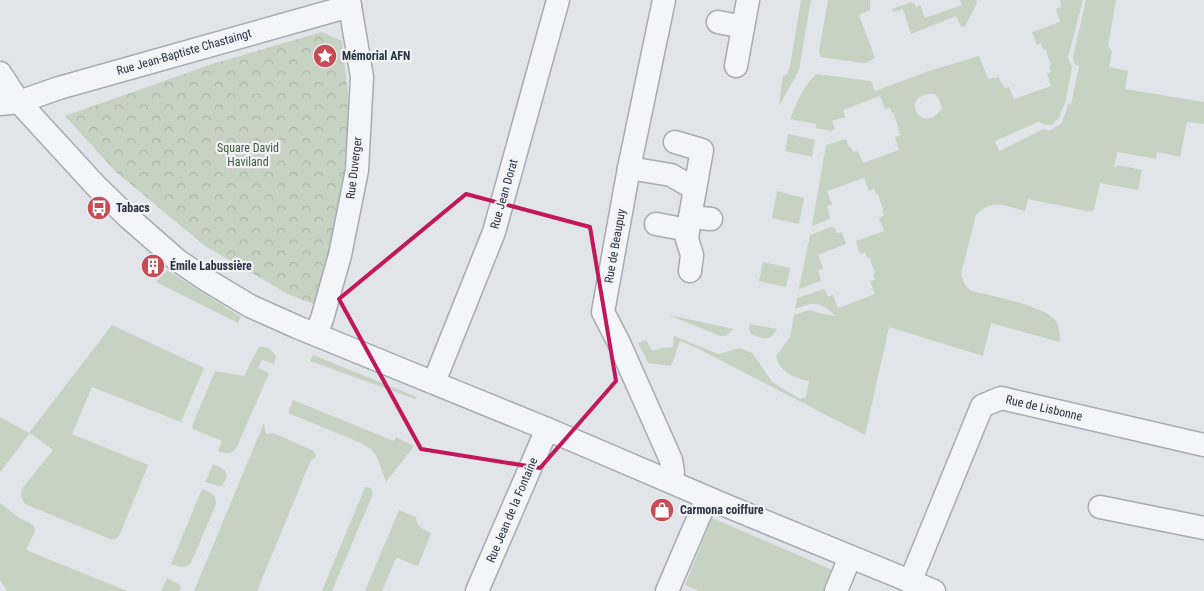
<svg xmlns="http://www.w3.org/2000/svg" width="1204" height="591" viewBox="0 0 1204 591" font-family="'Roboto Condensed',sans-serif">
	<defs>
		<pattern id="park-crowns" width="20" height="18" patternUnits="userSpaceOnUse" patternTransform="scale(1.25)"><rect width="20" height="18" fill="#c6d3c3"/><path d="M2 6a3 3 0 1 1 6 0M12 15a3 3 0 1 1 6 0" fill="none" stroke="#aab6a9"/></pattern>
	</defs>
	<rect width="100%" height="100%" fill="#e1e4e9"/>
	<!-- grass -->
	<g fill="#c6d3c3" fill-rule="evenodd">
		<polygon points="801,0 811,0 799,70 779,106 783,76 787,75 790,66"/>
		<polygon points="828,0 870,0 870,10 859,15 875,58 866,63 855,62 821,57 819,51"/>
		<polygon points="960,0 976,0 977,3 965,26 961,27 956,16 911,34 903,9 893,12 892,9 912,2 912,3 914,3 916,7 920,5 925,18 962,5"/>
		<path d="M1060 0H1083L1068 57 1072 68 1065 103 1059 118 1051 125H1046L1038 122 995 141 999 151 1043 129 1049 131 1062 123 1068 104 1071 105 1079 66 1075 64 1073 57 1086 0H1116L1108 46 1112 51 1109 67 1128 71 1125 89 1204 102V124L1187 122 1180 157 1157 152 1156 159 1117 152 1114 167H1117L1118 165 1142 170 1138 190 1100 183 1094 210H1092V212L1028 199 1025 211C1006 206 991 198 976 215L961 274C963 281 965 286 971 291 989 295 1045 306 1055 320 1060 326 1060 334 1060 342L991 323 983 356 889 327 865 435 697 348 680 341 671 366 648 363 638 343 646 340 652 351 662 348 673 347 674 336 718 354 740 348 752 353 758 361 772 382 800 399 806 397 809 381C795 378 779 372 776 356L790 337 794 315 809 310 823 314 836 316C818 301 817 301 795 309L797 298 824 289 828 297 833 295 838 308 875 294 870 281 875 280 873 274 875 273 869 257 867 258 865 252 860 254 856 241 884 231 879 218 884 216 882 211 883 210 878 194H876L874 188 869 191 864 178 827 191 832 204 827 206 830 219 812 226 826 145 846 139 849 147H851L853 152 858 151 863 163 899 150 895 137 900 135 898 129H899L893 112 892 113 890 108 885 109 880 96 843 110 845 117 832 121 835 129 831 131 816 128V124L790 119C797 103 803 85 817 74L871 81 875 91 926 72 979 56 988 79 999 77 1001 83H1002L1005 88 1009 87 1014 99 1051 86 1047 73 1051 72 1049 66 1051 65 1045 49H1043L1041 43 1037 45 1032 32 1060 22 1056 9 1061 7ZM928 94H935L939 99 942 109C922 135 900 99 928 94Z"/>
		<polygon points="788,134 815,140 812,157 785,151"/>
		<polygon points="777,191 804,198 799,224 772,218"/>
		<polygon points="833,226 833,228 835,228 837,233 842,232 846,244 818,255 823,268 818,270 821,281 799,289 810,235"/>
		<polygon points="763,262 790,268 786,287 759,281"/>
		<polygon points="167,270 241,317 238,323 156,282"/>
		<polygon points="669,315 734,329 726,336 720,336"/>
		<path d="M750 324 777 329C770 342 762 339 751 334L749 330Z"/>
		<path d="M112 325 204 368 181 422 92 387 72 434 148 465 120 534C118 538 115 540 110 539L25 504C22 499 20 495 22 489L53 450 30 433 0 472V417L29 433Z"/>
		<path d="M259 347C269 347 271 348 276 357L274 364 262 360 258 368 269 373 237 447C231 455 227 454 218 451L222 441 193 429 192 426 215 371 244 376Z"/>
		<polygon points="313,355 417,397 415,399 310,361"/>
		<polygon points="293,400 394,441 396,437 414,446 386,482 377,457 372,450 361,443 288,413"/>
		<polygon points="264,423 266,434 273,433 314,451 316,457 311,460 257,591 194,591"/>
		<path d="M213 464C226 470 231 472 222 486H218L205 482Z"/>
		<polygon points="365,487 371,488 373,494 332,591 322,591"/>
		<path d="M202 489C210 492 217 495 216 504L191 563C184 569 179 567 171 564Z"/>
		<polygon points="0,503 19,518 28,522 34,526 35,531 26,550 127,591 7,591 0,580"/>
		<path d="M399 510 416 517C416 526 424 530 431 533L418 566 397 558 395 560 382 591H365Z"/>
		<polygon points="712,518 835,571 826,591 698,591 685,585"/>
		<polygon points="167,578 179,584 181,588 179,591 161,591"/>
	</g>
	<!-- park -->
	<polygon fill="url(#park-crowns)" points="322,32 342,41 348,95 347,142 343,183 339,216 316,305 288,294 205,246 116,172 65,116 212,64"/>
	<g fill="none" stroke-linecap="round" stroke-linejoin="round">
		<!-- minor casing -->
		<g stroke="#a6abb3" stroke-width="25">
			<g id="minor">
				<polyline points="664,0 629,168 603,312 619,343 671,460 673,472 670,481"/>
				<polyline points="718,22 743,27"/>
				<polyline points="736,66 748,0"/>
				<polyline points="0,73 19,102 96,186 128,217 177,260 205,279 250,306 297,327 547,429 727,506 934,591"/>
				<polyline points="0,104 19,102 59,88 350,6"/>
				<polyline points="675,142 702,150 690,217 687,239 692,255 690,271"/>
				<polyline points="629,168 671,175 695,189"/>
				<polyline points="690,217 711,219"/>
				<polyline points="656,224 688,230"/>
				<polyline points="316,334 322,319 340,255 357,170 362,77 349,0"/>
				<polyline points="434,382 494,232 558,0"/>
				<polyline points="1100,507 1204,528"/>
				<polyline points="910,582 982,406 1001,398 1204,445"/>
				<polyline points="477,591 547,429"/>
				<polyline points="667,591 707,498"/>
				<polyline points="836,591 850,557"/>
			</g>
		</g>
		<!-- minor -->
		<use href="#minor" stroke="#f4f5f8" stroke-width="22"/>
	</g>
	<!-- marked area -->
	<path fill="none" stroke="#c2185b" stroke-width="4" stroke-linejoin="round" d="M466 194 590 227 616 381 540 468 421 449 339 299Z"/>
	<!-- icons -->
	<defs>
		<g id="sight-disc" transform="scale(1.25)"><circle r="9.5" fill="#c84c56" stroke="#f1f3f7"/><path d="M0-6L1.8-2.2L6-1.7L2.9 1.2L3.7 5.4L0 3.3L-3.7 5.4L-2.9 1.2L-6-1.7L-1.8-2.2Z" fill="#fff"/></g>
		<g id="bus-disc" transform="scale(1.25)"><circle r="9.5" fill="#c84c56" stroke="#f1f3f7"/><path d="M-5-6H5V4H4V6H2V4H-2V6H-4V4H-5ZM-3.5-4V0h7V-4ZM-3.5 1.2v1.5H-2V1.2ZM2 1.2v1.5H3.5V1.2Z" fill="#fff"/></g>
		<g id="building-disc" transform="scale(1.25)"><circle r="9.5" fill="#c84c56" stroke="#f1f3f7"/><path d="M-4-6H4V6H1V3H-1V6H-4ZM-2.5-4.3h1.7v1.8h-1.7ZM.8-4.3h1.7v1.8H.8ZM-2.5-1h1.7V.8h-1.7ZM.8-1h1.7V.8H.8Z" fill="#fff"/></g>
		<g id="shop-disc" transform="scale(1.25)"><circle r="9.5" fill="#c84c56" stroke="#f1f3f7"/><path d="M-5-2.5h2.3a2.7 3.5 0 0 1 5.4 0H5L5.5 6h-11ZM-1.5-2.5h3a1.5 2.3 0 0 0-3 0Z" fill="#fff"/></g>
	</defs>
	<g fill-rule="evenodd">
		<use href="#sight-disc" x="325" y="56"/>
		<use href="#bus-disc" x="99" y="208"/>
		<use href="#building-disc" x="153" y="266"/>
		<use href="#shop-disc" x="662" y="510"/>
	</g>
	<g text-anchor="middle" stroke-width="4.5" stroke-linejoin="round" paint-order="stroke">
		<!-- street labels -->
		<g font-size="12" fill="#2a3140" stroke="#f1f3f7">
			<text transform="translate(184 52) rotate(-16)" y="4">Rue Jean-Baptiste Chastaingt</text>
			<text transform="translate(354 168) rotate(-83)" y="4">Rue Duverger</text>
			<text transform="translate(504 194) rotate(-74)" y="4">Rue Jean Dorat</text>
			<text transform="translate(615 246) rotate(-80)" y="4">Rue de Beaupuy</text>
			<text transform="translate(1044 408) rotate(13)" y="4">Rue de Lisbonne</text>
			<text transform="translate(512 510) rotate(-67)" y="4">Rue Jean de la Fontaine</text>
		</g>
		<!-- poi labels -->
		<g font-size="12" font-weight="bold" fill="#2a3140" stroke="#f1f3f7" text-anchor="start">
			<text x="342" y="60">Mémorial AFN</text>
			<text x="116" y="212">Tabacs</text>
			<text x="170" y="270">Émile Labussière</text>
			<text x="680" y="514">Carmona coiffure</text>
		</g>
		<!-- park labels -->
		<g font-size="12" fill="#3c5b38" stroke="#f1f3f7">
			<text x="248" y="152">Square David<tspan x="248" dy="14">Haviland</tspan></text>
		</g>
	</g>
</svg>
